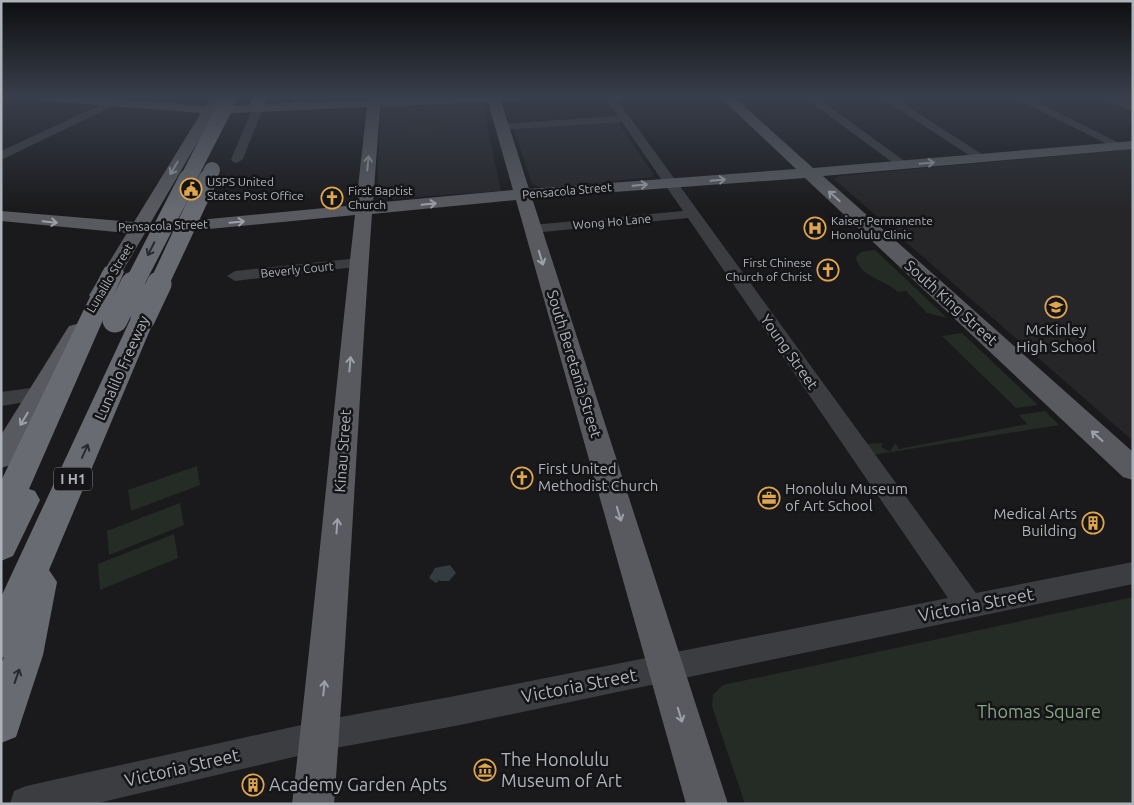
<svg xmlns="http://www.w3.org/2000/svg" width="1134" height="805" viewBox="0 0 1134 805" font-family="Ubuntu,sans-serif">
	<rect width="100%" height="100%" fill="#1a1a1c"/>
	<!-- built -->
	<g fill="#262629">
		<polygon points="482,102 501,191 377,200 380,106"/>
		<polygon points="615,118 654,175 652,177 542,188 532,184 513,126"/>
		<polygon points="1133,149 1133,441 834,179 839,176"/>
	</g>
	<!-- green -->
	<g fill="#242c25">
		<polygon points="444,123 445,132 408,135 408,125"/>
		<path d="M875 250 947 318 927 313 906 291 898 292C887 280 859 278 856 257L861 252Z"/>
		<polygon points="962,333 1038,405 1016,408 942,336"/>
		<polygon points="1045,411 1059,425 873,455 865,444 883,443 881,447 890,452 895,443 899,449 1027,424 1019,415"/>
		<polygon points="197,466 200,485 131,511 128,490"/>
		<polygon points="180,503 184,525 109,555 107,531"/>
		<polygon points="174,534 178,558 100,590 98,564"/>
		<polygon points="1133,597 1133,804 745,804 712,706 713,695 723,685"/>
	</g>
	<!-- water -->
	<polygon fill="#333c41" points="450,565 456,573 449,581 440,581 436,578 439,581 436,583 429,578 435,568"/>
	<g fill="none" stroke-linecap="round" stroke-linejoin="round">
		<!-- minor -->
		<g fill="#3b3d41" fill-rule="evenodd">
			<polygon points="1,97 9,97 1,102"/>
			<polygon points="294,97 304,97 300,109 296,110 291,107"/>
			<polygon points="605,97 615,97 976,593 1133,562 1133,584 455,726 319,751 94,804 10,804 14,791 26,786 319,721 455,696 948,598 688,218 532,233 525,229 532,225 683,211 622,122 502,130 497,127 502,124 618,116"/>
			<polygon points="804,97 816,97 910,165 908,168 900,168"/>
			<polygon points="880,97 893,97 988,158 986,161 978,161"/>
			<polygon points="1013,97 1027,97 1125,146 1119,149 1115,148"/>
			<polygon points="1100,97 1114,97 1133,105 1133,112"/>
			<polygon points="111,100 116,103 115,105 1,160 1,151"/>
			<polygon points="258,105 263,108 243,159 237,163 233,162 231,159 253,108"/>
			<polygon points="359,258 367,263 364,266 235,281 227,276 235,271"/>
			<polygon points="38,387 45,389 48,394 45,399 1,406 1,392"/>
		</g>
		<!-- major -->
		<g fill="#585a5f" fill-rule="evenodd">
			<path d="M37 97H97L205 106 211 97H223L218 106 368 100V97H524L518 101H501L529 189 796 169 720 97H734L813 168 1133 141V149L823 176 1133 452V480L1123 477 805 178 532 198 728 804H686L516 200 372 214C358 410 349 607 334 804H292C315 608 333 411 355 215L188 231 145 233 106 299 99 301 92 299 89 295 127 233 1 221V211L134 222 201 113 43 101ZM488 102 513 190 373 203 380 107ZM367 107 356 205 188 221 151 222 214 114Z"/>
			<polygon points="77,324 85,326 88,331 11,465 1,468 1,435 69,326"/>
		</g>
		<!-- highway -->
		<g fill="#686b71" fill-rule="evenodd">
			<polygon points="252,97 266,97 263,111 253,111 250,103"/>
			<polygon points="113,266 121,267 124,272 29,489 35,491 40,500 13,556 1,561 1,481 102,272 105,267"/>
			<polygon points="143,311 151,313 155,318 49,570 57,582 43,655 16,737 1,743 1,664 4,657 1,658 1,597 131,318 135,313"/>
		</g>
		<!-- highway-bridge-far2 -->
		<g stroke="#686b71" stroke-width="16">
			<polyline points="187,181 230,97"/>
			<polyline points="207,181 212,170"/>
		</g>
		<!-- highway-bridge-far1 -->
		<g stroke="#686b71" stroke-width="19">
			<polyline points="133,286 188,179"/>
			<polyline points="158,286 208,179"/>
		</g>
		<!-- highway-bridge -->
		<g stroke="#686b71" stroke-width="25">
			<polyline points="143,318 159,284"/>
			<polyline points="115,320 133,284"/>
		</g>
	</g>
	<!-- one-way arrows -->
	<defs><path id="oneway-shaft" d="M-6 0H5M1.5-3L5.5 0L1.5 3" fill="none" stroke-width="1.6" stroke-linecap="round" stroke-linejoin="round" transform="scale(1.25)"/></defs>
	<g stroke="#9da0a8">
		<use href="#oneway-shaft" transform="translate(368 163) rotate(-84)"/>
		<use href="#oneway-shaft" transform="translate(927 163) rotate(-5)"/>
		<use href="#oneway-shaft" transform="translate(174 168) rotate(121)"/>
		<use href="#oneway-shaft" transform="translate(718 180) rotate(-5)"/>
		<use href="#oneway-shaft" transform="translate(640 185) rotate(-5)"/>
		<use href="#oneway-shaft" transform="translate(834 196) rotate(-138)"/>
		<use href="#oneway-shaft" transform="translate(429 204) rotate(-6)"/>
		<use href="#oneway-shaft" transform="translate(50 222) rotate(6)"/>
		<use href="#oneway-shaft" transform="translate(237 222) rotate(-5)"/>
		<use href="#oneway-shaft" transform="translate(541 258) rotate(73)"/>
		<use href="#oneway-shaft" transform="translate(350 364) rotate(-85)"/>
		<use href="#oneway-shaft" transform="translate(24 419) rotate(121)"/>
		<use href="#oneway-shaft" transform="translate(1097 436) rotate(-138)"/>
		<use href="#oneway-shaft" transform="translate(619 514) rotate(73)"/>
		<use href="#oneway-shaft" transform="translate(337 526) rotate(-86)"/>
		<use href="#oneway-shaft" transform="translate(324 688) rotate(-84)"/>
		<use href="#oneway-shaft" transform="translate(680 715) rotate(73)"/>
	</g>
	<g stroke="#2a2a2e">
		<use href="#oneway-shaft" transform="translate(151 249) rotate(117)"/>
		<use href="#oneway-shaft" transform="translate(85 451) rotate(-66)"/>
		<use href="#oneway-shaft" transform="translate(17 676) rotate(-71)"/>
	</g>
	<!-- sky -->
	<linearGradient id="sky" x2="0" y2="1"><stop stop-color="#0e0e0f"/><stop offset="0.46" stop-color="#383e4b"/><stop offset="1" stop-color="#383e4b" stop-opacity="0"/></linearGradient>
	<rect width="1134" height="210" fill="url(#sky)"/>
	<!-- icons -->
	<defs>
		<g id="civic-ring" transform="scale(1.125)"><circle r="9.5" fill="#151517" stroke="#e0a64e" stroke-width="1.5"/><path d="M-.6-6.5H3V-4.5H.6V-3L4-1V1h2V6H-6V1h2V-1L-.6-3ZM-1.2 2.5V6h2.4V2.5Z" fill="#e0a64e"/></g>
		<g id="church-ring" transform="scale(1.125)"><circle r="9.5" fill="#151517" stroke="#e0a64e" stroke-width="1.5"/><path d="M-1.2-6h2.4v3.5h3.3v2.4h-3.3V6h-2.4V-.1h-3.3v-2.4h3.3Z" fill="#e0a64e"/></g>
		<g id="hospital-ring" transform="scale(1.125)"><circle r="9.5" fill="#151517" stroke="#e0a64e" stroke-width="1.5"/><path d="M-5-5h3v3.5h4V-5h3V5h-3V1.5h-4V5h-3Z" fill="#e0a64e"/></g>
		<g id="school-ring" transform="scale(1.125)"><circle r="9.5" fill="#151517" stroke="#e0a64e" stroke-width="1.5"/><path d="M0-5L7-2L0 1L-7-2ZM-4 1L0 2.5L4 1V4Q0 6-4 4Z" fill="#e0a64e"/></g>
		<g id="office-ring" transform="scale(1.125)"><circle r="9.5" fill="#151517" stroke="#e0a64e" stroke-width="1.5"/><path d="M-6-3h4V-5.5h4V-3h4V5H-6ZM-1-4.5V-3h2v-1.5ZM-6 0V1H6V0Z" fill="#e0a64e"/></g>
		<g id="building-ring" transform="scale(1.125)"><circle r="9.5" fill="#151517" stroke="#e0a64e" stroke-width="1.5"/><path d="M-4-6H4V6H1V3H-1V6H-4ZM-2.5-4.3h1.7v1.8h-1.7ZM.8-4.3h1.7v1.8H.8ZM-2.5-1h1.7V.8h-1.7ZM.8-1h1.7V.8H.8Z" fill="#e0a64e"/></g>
		<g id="museum-ring" transform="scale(1.125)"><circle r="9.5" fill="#151517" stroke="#e0a64e" stroke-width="1.5"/><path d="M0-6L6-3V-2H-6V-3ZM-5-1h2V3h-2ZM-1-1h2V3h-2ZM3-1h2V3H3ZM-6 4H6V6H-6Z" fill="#e0a64e"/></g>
	</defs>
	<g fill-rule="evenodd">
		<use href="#civic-ring" x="191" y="189"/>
		<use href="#church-ring" x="332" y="198"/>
		<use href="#hospital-ring" x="815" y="228"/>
		<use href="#church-ring" x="828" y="270"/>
		<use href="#school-ring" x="1056" y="307"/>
		<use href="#church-ring" x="522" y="478"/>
		<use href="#office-ring" x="769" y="498"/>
		<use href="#building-ring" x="1093" y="523"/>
		<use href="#museum-ring" x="485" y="770"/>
		<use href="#building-ring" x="253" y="785"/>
	</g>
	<g text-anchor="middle" stroke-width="5" stroke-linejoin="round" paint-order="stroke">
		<!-- far-poi labels -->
		<g font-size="12" fill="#aeb2ba" stroke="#151517" text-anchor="start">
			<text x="207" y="186">USPS United<tspan x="207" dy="14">States Post Office</tspan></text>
			<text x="348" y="195">First Baptist<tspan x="348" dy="14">Church</tspan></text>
			<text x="831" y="225">Kaiser Permanente<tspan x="831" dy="14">Honolulu Clinic</tspan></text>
			<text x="812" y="267" text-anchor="end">First Chinese<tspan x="812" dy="14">Church of Christ</tspan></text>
		</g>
		<!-- far-street labels -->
		<g font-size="12" fill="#aeb2ba" stroke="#151517">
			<text transform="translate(567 191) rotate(-5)" y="4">Pensacola Street</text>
			<text transform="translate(612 222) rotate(-5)" y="4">Wong Ho Lane</text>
			<text transform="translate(163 226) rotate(-2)" y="4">Pensacola Street</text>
			<text transform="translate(297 270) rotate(-6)" y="4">Beverly Court</text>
			<text transform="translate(110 278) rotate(-59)" y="4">Lunalilo Street</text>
		</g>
		<!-- shield labels -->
		<rect fill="#151517" stroke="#808389" stroke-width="1" x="54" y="467.5" width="38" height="23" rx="4"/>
		<g font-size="14" font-weight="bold" fill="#aeb2ba">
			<text x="73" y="484">I H1</text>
		</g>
		<!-- street labels -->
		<g font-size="15" fill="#aeb2ba" stroke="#151517">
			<text transform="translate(951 303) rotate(42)" y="5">South King Street</text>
			<text transform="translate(789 352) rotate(55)" y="5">Young Street</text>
			<text transform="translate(574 364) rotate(73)" y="5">South Beretania Street</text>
			<text transform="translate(122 368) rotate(-66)" y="5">Lunalilo Freeway</text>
			<text transform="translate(343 451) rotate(-86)" y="5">Kinau Street</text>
		</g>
		<!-- poi labels -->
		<g font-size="15" fill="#aeb2ba" stroke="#151517" text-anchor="start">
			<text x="1056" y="335" text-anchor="middle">McKinley<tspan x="1056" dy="17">High School</tspan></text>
			<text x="538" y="474">First United<tspan x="538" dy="17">Methodist Church</tspan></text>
			<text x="785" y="494">Honolulu Museum<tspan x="785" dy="17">of Art School</tspan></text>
			<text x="1077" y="519" text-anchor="end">Medical Arts<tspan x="1077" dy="17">Building</tspan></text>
		</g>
		<!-- near-street labels -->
		<g font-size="18" fill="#aeb2ba" stroke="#151517">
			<text transform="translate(976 605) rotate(-11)" y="6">Victoria Street</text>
			<text transform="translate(579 686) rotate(-11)" y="6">Victoria Street</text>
			<text transform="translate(182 768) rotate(-13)" y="6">Victoria Street</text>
		</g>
		<!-- near-park labels -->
		<g font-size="18" fill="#87a387" stroke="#151517">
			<text x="1039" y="718">Thomas Square</text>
		</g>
		<!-- near-poi labels -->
		<g font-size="18" fill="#aeb2ba" stroke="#151517" text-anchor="start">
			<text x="501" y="766">The Honolulu<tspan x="501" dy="21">Museum of Art</tspan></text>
			<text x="269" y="791">Academy Garden Apts</text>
		</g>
	</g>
	<!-- border -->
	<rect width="1134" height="805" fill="none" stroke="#aeb2ba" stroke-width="5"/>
</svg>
